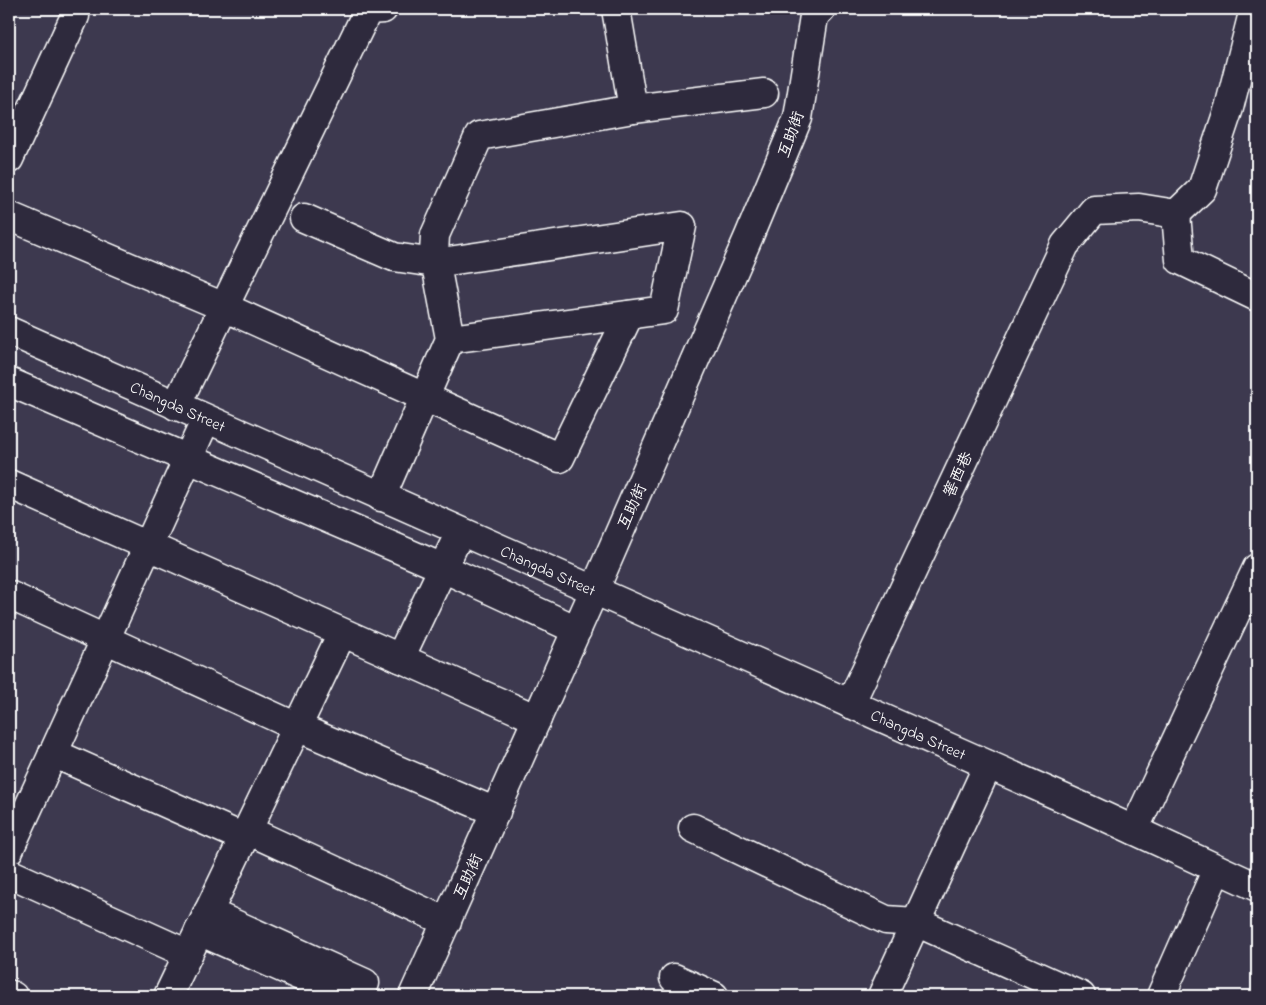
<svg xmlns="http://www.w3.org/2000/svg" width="1266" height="1005" viewBox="0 0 1266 1005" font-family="'Indie Flower','LXGW WenKai TC',sans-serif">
	<rect width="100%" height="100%" fill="#3d394f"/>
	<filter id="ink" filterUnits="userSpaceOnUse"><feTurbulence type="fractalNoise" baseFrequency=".02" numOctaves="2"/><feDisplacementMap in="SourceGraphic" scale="10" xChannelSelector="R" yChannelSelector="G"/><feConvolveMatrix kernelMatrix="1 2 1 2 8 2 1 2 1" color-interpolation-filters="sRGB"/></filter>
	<g filter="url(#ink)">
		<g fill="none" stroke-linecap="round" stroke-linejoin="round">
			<!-- minor casing -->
			<g stroke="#fff" stroke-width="31">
				<g id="minor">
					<polyline points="616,9 633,109"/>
					<polyline points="9,159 75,16"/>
					<polyline points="1176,214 1180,260 1257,297"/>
					<polyline points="9,216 224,307 560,458 629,315"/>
					<polyline points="304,218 394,257 435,263 682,226 664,310 450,339"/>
					<path id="s1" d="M9 331 1088 809 1257 887"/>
					<polyline points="9,382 443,568 577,630"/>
					<polyline points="176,406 368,10 383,9"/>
					<polyline points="9,484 537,719"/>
					<polyline points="381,497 450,339 434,254 435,235 479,136 633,109 764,93"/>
					<polyline points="9,595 297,727 496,812"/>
					<polyline points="400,658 460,532"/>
					<polyline points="850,704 1065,245 1094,210 1139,208 1176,214 1202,189 1229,108 1254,9"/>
					<polyline points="53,753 244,838"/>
					<polyline points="693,828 886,920 916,922 1081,996"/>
					<polyline points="247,830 447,922"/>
					<polyline points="1134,830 1257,568"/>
					<polyline points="9,850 206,419"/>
					<polyline points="9,873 188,954"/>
					<polyline points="199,931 345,996 365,983 208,912"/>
					<polyline points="674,978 714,996"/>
					<polyline points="9,994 13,996"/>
					<polyline points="168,996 342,633"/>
					<polyline points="413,996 594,591 749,236 798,118 814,16 821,9"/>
					<polyline points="882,996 988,765"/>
					<polyline points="1161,996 1217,869"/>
				</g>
			</g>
			<!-- minor -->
			<use href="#minor" stroke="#2f2a3d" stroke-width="28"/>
		</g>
	</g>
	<g text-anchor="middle" stroke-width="4" stroke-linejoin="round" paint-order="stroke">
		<!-- street labels -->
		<g font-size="16" fill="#fff" stroke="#2f2a3d">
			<text transform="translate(790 134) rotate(-70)" y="6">互助街</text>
			<text dy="6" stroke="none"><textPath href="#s1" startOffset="185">Changda Street</textPath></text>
			<text transform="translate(957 474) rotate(-65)" y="6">窖西巷</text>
			<text transform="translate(631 506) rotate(-66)" y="6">互助街</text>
			<text dy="6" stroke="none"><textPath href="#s1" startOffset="590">Changda Street</textPath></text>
			<text dy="6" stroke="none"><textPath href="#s1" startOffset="995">Changda Street</textPath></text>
			<text transform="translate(467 876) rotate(-66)" y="6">互助街</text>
		</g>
	</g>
	<!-- margin -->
	<rect width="1266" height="1005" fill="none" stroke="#2f2a3d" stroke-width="30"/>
	<rect x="15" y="15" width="1236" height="975" fill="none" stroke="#fff" stroke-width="2" filter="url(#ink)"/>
</svg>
